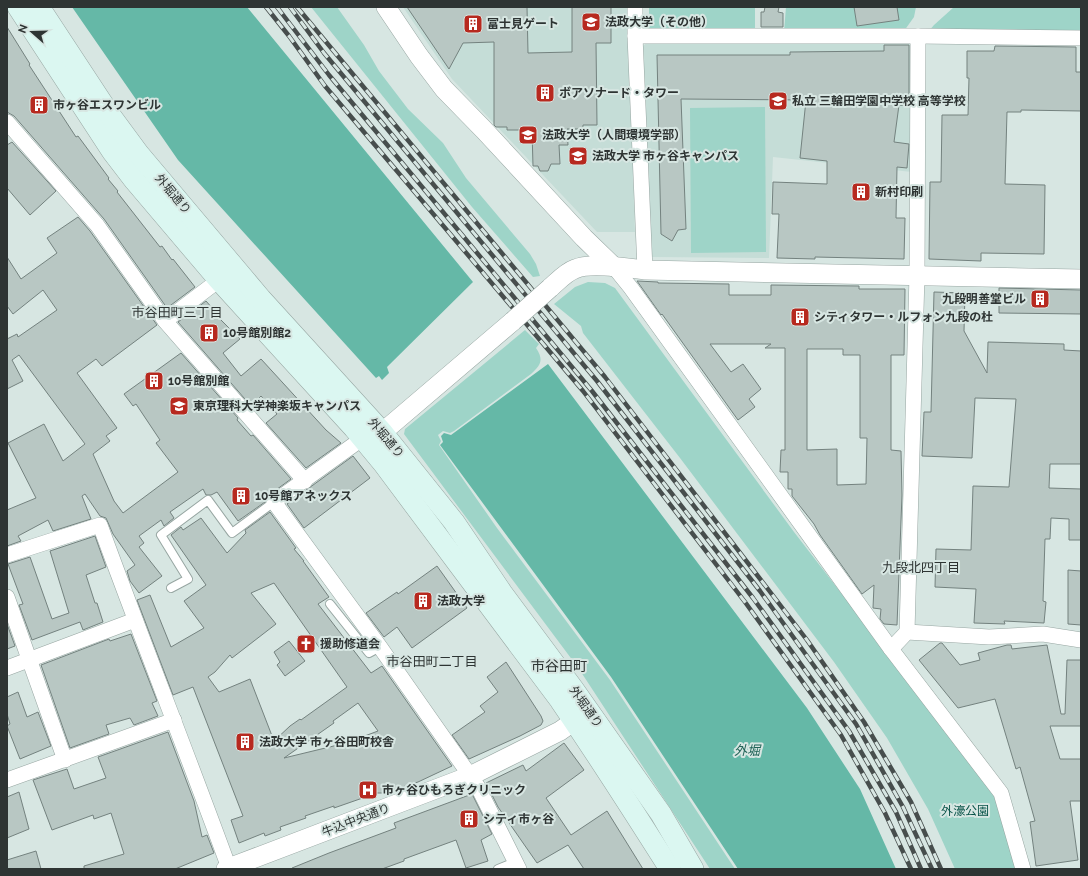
<svg xmlns="http://www.w3.org/2000/svg" width="1088" height="876" viewBox="0 0 1088 876" font-family="Raleway,'Noto Sans JP',sans-serif">
	<rect width="100%" height="100%" fill="#d7e6e2"/>
	<!-- built -->
	<g fill="#c5ddd7">
		<polygon points="403,7 628,7 635,232 597,232 452,79"/>
		<polygon points="912,38 912,172 773,157 769,258 653,257 650,256 643,46 650,40"/>
	</g>
	<!-- green -->
	<g fill="#9ed4c8">
		<polygon points="311,7 337,7 364,45 379,71 408,109 443,143 466,178 530,254 536,264 540,276 533,277 472,207"/>
		<polygon points="649,7 755,7 755,28 649,29"/>
		<polygon points="786,7 916,7 914,17 904,31 784,32"/>
		<polygon points="954,7 1081,7 1081,33 928,32 934,25"/>
		<polygon points="765,107 766,252 691,253 690,108"/>
		<polygon points="588,282 605,283 615,288 794,532 984,778 996,800 1016,869 955,869 928,809 887,738 834,662 680,458 583,333 581,326 554,304 575,287"/>
		<path d="M525 330 539 344 536 348C544 360 541 365 531 374L454 431 450 433 443 431 438 435 441 441 439 445 497 528 610 680 735 869H710L579 669 404 434 405 429Z"/>
	</g>
	<!-- water -->
	<g fill="#65b8a7">
		<polygon points="72,7 247,7 473,282 387,367 389,373 382,380 379,376 376,378 178,160"/>
		<polygon points="548,364 807,708 860,789 896,869 738,869 611,677 440,445 443,442 441,436 444,433 451,435"/>
	</g>
	<!-- building -->
	<g fill="#b8c7c3" stroke="#74827f" fill-rule="evenodd">
		<polygon points="407,7 527,7 528,53 572,52 572,7 611,7 611,43 596,43 597,125 583,125 583,129 567,129 568,145 559,145 560,164 551,164 548,171 540,171 538,166 533,166 532,130 507,130 507,127 496,127 494,125 494,42 463,43 449,69"/>
		<polygon points="765,7 779,7 778,12 783,13 783,27 761,27 761,12 764,12"/>
		<polygon points="854,7 897,7 899,20 857,26"/>
		<polygon points="7,27 30,64 29,65 76,137 78,136 109,178 108,179 118,191 117,192 160,247 162,246 172,260 173,259 195,287 167,308 104,219 14,116 7,112"/>
		<polygon points="884,45 909,45 909,106 899,105 894,142 909,144 907,168 897,167 896,218 905,218 904,259 815,257 815,259 777,258 779,214 772,214 773,182 827,184 827,161 800,158 806,100 681,99 686,229 678,230 672,241 661,234 657,55 790,55 790,52 884,51"/>
		<polygon points="995,46 1076,47 1076,72 1081,72 1081,111 1021,110 1021,112 1007,112 1005,184 1045,185 1044,254 981,253 981,261 929,259 930,182 941,182 942,115 968,115 969,78 967,78 967,51 994,51"/>
		<polygon points="12,142 56,191 30,215 7,188 7,145"/>
		<polygon points="78,217 90,231 157,325 102,366 96,359 77,373 117,428 106,436 110,441 93,454 114,501 123,513 178,472 156,443 160,440 136,404 133,406 124,394 181,353 238,418 237,420 251,436 253,435 291,479 269,495 265,502 238,521 217,492 211,495 206,495 203,489 170,512 174,518 164,526 161,520 139,536 144,543 139,547 162,576 139,593 130,581 127,571 135,565 113,534 106,518 100,516 85,494 82,496 91,519 53,531 48,520 18,536 21,541 7,546 7,510 36,498 8,443 44,424 63,461 85,444 19,355 12,360 23,381 7,389 7,339 17,334 18,337 57,310 43,290 13,314 7,306 7,257 21,279 57,253 47,238"/>
		<path d="M637 281 658 282V283L729 284V295H771V285L859 286V289H905L904 355H891V450L901 451 902 495 897 625 884 624 880 619 881 609 873 608 874 585 862 594 820 535 814 524 792 496V489H788V472H780L781 450H785V348H765L771 344H710L731 372 743 364 761 389 749 399 755 407 738 420 662 314 661 315ZM807 349H843V355H860V438H867L866 484 837 485V449L807 450Z"/>
		<polygon points="999,288 1081,290 1081,314 999,313"/>
		<polygon points="934,292 965,293 964,331 987,373 988,342 1064,344 1064,350 1081,351 1081,464 1050,464 1049,488 1081,489 1081,540 1069,540 1069,519 1051,518 1050,539 1045,539 1043,601 1046,602 1044,623 1004,621 1005,624 974,623 976,589 935,587 936,549 971,550 973,486 1009,487 1016,399 975,398 972,458 922,456 924,412 931,412"/>
		<polygon points="206,301 214,310 213,312 240,339 223,353 241,376 261,359 326,430 341,443 306,468 266,423 277,414 261,396 251,406 178,322"/>
		<polygon points="353,456 370,478 304,528 287,504"/>
		<path d="M270 512 296 548 294 549 304 561H303L329 597 318 604 371 673 382 666 452 766 418 782 384 793H377L334 808V806L305 816 306 818 280 827 281 830 265 836 264 833 239 843 231 820 243 816 193 687 173 695 137 600 150 595 171 647 204 628 184 601 206 585 171 535 181 527 183 530 201 518 227 553 246 533 245 530ZM274 583 347 687 301 720 300 719 290 726 274 741 250 679 219 692 208 677 215 672 230 655 232 658 276 624 251 593ZM358 703 378 731 346 743 284 758 334 723 333 721Z"/>
		<polygon points="95,536 106,567 86,575 95,603 97,603 103,622 83,630 80,622 32,640 19,605 23,604 8,564 30,557 52,619 69,613 50,551"/>
		<polygon points="437,566 467,608 412,648 397,627 384,637 366,613 397,592 398,594"/>
		<polygon points="1068,570 1081,571 1081,625 1068,624"/>
		<polygon points="7,624 15,646 7,649"/>
		<polygon points="131,634 157,701 152,703 158,716 134,725 130,718 106,725 109,734 70,748 41,665 109,639 110,641"/>
		<polygon points="289,641 305,661 285,676 277,665 280,662 274,652"/>
		<polygon points="940,643 942,643 960,665 980,660 978,653 1007,645 1011,645 1012,649 1047,645 1061,714 1065,714 1067,660 1081,660 1081,726 1050,726 1060,759 1081,759 1081,801 1070,801 1078,860 1036,866 1030,822 1035,821 1020,767 1016,769 995,699 958,708 919,660"/>
		<polygon points="506,662 541,716 543,721 541,725 520,736 469,759 452,735 485,712 480,706 498,692 487,677"/>
		<polygon points="18,692 27,717 38,712 51,746 20,759 7,726 10,724 7,714 7,697"/>
		<polygon points="168,732 194,801 202,837 207,835 214,853 175,869 84,869 84,866 124,854 111,813 94,819 93,815 52,830 33,780 67,769 74,789 106,778 98,757"/>
		<polygon points="564,743 584,770 546,798 571,835 607,811 643,869 584,869 568,845 537,863 498,807 486,783 523,765 526,771"/>
		<polygon points="19,792 29,829 7,838 7,797"/>
		<polygon points="472,794 492,834 481,840 488,861 466,868 456,840 404,859 404,861 382,869 292,869 292,868 329,853 396,828 394,823"/>
		<polygon points="36,851 41,869 7,869 7,860"/>
	</g>
	<g fill="none" stroke-linecap="round" stroke-linejoin="round">
		<!-- service casing -->
		<g stroke="#97a6a2" stroke-width="10">
			<g id="service">
				<polyline points="171,588 188,579 161,535 208,500 232,533 274,502"/>
				<polyline points="330,604 369,653 380,647"/>
				<polyline points="498,869 515,862"/>
			</g>
		</g>
		<!-- minor casing -->
		<g stroke="#97a6a2" stroke-width="16">
			<g id="minor">
				<polyline points="635,7 635,36 645,270"/>
				<polyline points="635,36 918,36 1081,38"/>
				<polyline points="7,122 97,225 165,321 305,481"/>
				<polyline points="614,267 631,288 891,649 1001,793 1023,869"/>
				<polyline points="165,321 219,280"/>
				<polyline points="363,438 274,502 380,647 478,787 519,869"/>
				<path d="M7 555 100 525C142 640 187 753 229 868"/>
				<polyline points="7,597 65,760"/>
				<polyline points="907,632 917,275 918,36"/>
				<polyline points="891,649 907,632 989,637 1043,634 1081,640"/>
				<polyline points="7,668 135,620"/>
				<polyline points="7,780 174,720"/>
			</g>
		</g>
		<!-- tertiary casing -->
		<g stroke="#97a6a2" stroke-width="20">
			<g id="tertiary">
				<polyline points="386,7 419,56 444,89 484,130 584,238 614,267"/>
				<path d="M550 288C557 282 566 272 575 269 590 262 628 268 645 270L1081 279"/>
				<polyline points="371,442 513,321"/>
				<polyline points="226,869 470,776 560,731 587,712"/>
			</g>
		</g>
		<!-- secondary casing -->
		<g stroke="#97a6a2" stroke-width="22">
			<g id="secondary">
				<path d="M18 7 112 151 135 181 219 280 354 428 383 463 560 700C598 756 634 812 670 869"/>
				<polyline points="39,7 110,115 138,153 261,299 382,432 454,522 502,593 574,690 661,814 693,869"/>
			</g>
		</g>
		<!-- service -->
		<use href="#service" stroke="#fff" stroke-width="8"/>
		<!-- minor -->
		<use href="#minor" stroke="#fff" stroke-width="15"/>
		<!-- tertiary -->
		<use href="#tertiary" stroke="#fff" stroke-width="19"/>
		<!-- secondary -->
		<use href="#secondary" stroke="#dbf7f1" stroke-width="21"/>
		<!-- rail casing -->
		<g stroke="#474e4d" stroke-width="4.5">
			<g id="rail">
				<polyline points="266,7 289,36 325,86 583,391 745,602 841,735 885,813 911,869"/>
				<polyline points="277,7 329,75 592,391 753,598 849,731 896,812 921,869"/>
				<polyline points="290,7 324,53 597,381 760,591 856,724 903,807 932,869"/>
				<polyline points="297,7 605,377 807,640 864,722 911,802 941,869"/>
			</g>
		</g>
		<!-- rail -->
		<use href="#rail" stroke="#d7e6e2" stroke-width="3" stroke-dasharray="9" stroke-linecap="butt"/>
		<!-- tertiary-bridge casing -->
		<g stroke="#97a6a2" stroke-width="20" stroke-linecap="butt">
			<polyline id="tertiary-bridge" points="513,321 550,288"/>
		</g>
		<!-- tertiary-bridge -->
		<use href="#tertiary-bridge" stroke="#fff" stroke-width="19"/>
	</g>
	<!-- icons -->
	<defs>
		<g id="university-square" transform="scale(1)"><rect x="-9" y="-9" width="18" height="18" rx="4" fill="#b7291f" stroke="#d7e6e2"/><path d="M0-5L7-2L0 1L-7-2ZM-4 1L0 2.5L4 1V4Q0 6-4 4Z" fill="#fff"/></g>
		<g id="building-square" transform="scale(1)"><rect x="-9" y="-9" width="18" height="18" rx="4" fill="#b7291f" stroke="#d7e6e2"/><path d="M-4-6H4V6H1V3H-1V6H-4ZM-2.5-4.3h1.7v1.8h-1.7ZM.8-4.3h1.7v1.8H.8ZM-2.5-1h1.7V.8h-1.7ZM.8-1h1.7V.8H.8Z" fill="#fff"/></g>
		<g id="school-square" transform="scale(1)"><rect x="-9" y="-9" width="18" height="18" rx="4" fill="#b7291f" stroke="#d7e6e2"/><path d="M0-5L7-2L0 1L-7-2ZM-4 1L0 2.5L4 1V4Q0 6-4 4Z" fill="#fff"/></g>
		<g id="church-square" transform="scale(1)"><rect x="-9" y="-9" width="18" height="18" rx="4" fill="#b7291f" stroke="#d7e6e2"/><path d="M-1.2-6h2.4v3.5h3.3v2.4h-3.3V6h-2.4V-.1h-3.3v-2.4h3.3Z" fill="#fff"/></g>
		<g id="hospital-square" transform="scale(1)"><rect x="-9" y="-9" width="18" height="18" rx="4" fill="#b7291f" stroke="#d7e6e2"/><path d="M-5-5h3v3.5h4V-5h3V5h-3V1.5h-4V5h-3Z" fill="#fff"/></g>
	</defs>
	<g fill-rule="evenodd">
		<use href="#university-square" x="591" y="22"/>
		<use href="#building-square" x="473" y="24"/>
		<use href="#building-square" x="545" y="93"/>
		<use href="#school-square" x="778" y="101"/>
		<use href="#building-square" x="39" y="105"/>
		<use href="#university-square" x="528" y="135"/>
		<use href="#university-square" x="578" y="156"/>
		<use href="#building-square" x="861" y="192"/>
		<use href="#building-square" x="1040" y="299"/>
		<use href="#building-square" x="800" y="317"/>
		<use href="#building-square" x="209" y="333"/>
		<use href="#building-square" x="154" y="381"/>
		<use href="#university-square" x="179" y="406"/>
		<use href="#building-square" x="241" y="496"/>
		<use href="#building-square" x="423" y="601"/>
		<use href="#church-square" x="306" y="644"/>
		<use href="#building-square" x="245" y="742"/>
		<use href="#hospital-square" x="368" y="790"/>
		<use href="#building-square" x="469" y="819"/>
	</g>
	<g text-anchor="middle" stroke-width="4" stroke-linejoin="round" paint-order="stroke">
		<!-- poi labels -->
		<g font-size="12" font-weight="bold" fill="#2e3433" stroke="#d7e6e2" text-anchor="start">
			<text x="605" y="26">法政大学（その他）</text>
			<text x="487" y="28">富士見ゲート</text>
			<text x="559" y="97">ボアソナード・タワー</text>
			<text x="792" y="105">私立 三輪田学園中学校 高等学校</text>
			<text x="53" y="109">市ヶ谷エスワンビル</text>
			<text x="542" y="139">法政大学（人間環境学部）</text>
			<text x="592" y="160">法政大学 市ヶ谷キャンパス</text>
			<text x="875" y="196">新村印刷</text>
			<text x="1026" y="303" text-anchor="end">九段明善堂ビル</text>
			<text x="814" y="321">シティタワー・ルフォン九段の杜</text>
			<text x="223" y="337">10号館別館2</text>
			<text x="168" y="385">10号館別館</text>
			<text x="193" y="410">東京理科大学神楽坂キャンパス</text>
			<text x="255" y="500">10号館アネックス</text>
			<text x="437" y="605">法政大学</text>
			<text x="320" y="648">援助修道会</text>
			<text x="259" y="746">法政大学 市ヶ谷田町校舎</text>
			<text x="382" y="794">市ヶ谷ひもろぎクリニック</text>
			<text x="483" y="823">シティ市ヶ谷</text>
		</g>
		<!-- street labels -->
		<g font-size="12" fill="#2e3433" stroke="#d7e6e2">
			<text transform="translate(173 194) rotate(50)" y="4">外堀通り</text>
			<text transform="translate(386 438) rotate(50)" y="4">外堀通り</text>
			<text transform="translate(586 707) rotate(55)" y="4">外堀通り</text>
			<text transform="translate(356 820) rotate(-21)" y="4">牛込中央通り</text>
		</g>
		<!-- park labels -->
		<g font-size="12" fill="#075247" stroke="#d7e6e2">
			<text x="965" y="815">外濠公園</text>
		</g>
		<!-- neighbourhood labels -->
		<g font-size="13" fill="#2e3433" stroke="#d7e6e2">
			<text x="177" y="317">市谷田町三丁目</text>
			<text x="921" y="572">九段北四丁目</text>
			<text x="432" y="666">市谷田町二丁目</text>
		</g>
		<!-- water labels -->
		<g font-size="13" font-style="italic" fill="#226458" stroke="#d7e6e2">
			<text x="747" y="755">外堀</text>
		</g>
		<!-- quarter labels -->
		<g font-size="14" fill="#2e3433" stroke="#d7e6e2">
			<text x="559" y="671">市谷田町</text>
		</g>
	</g>
	<!-- border -->
	<rect width="1088" height="876" fill="none" stroke="#2e3433" stroke-width="16"/>
	<!-- north arrow -->
	<g transform="translate(32 32) rotate(290)" stroke="#d7e6e2" stroke-width="3" paint-order="stroke">
	<path d="M0-3L7 15L0 10L-7 15Z" fill="#2e3433"/>
	<text y="-6" font-size="11" font-weight="bold" text-anchor="middle" fill="#2e3433">N</text>
	</g>
</svg>
